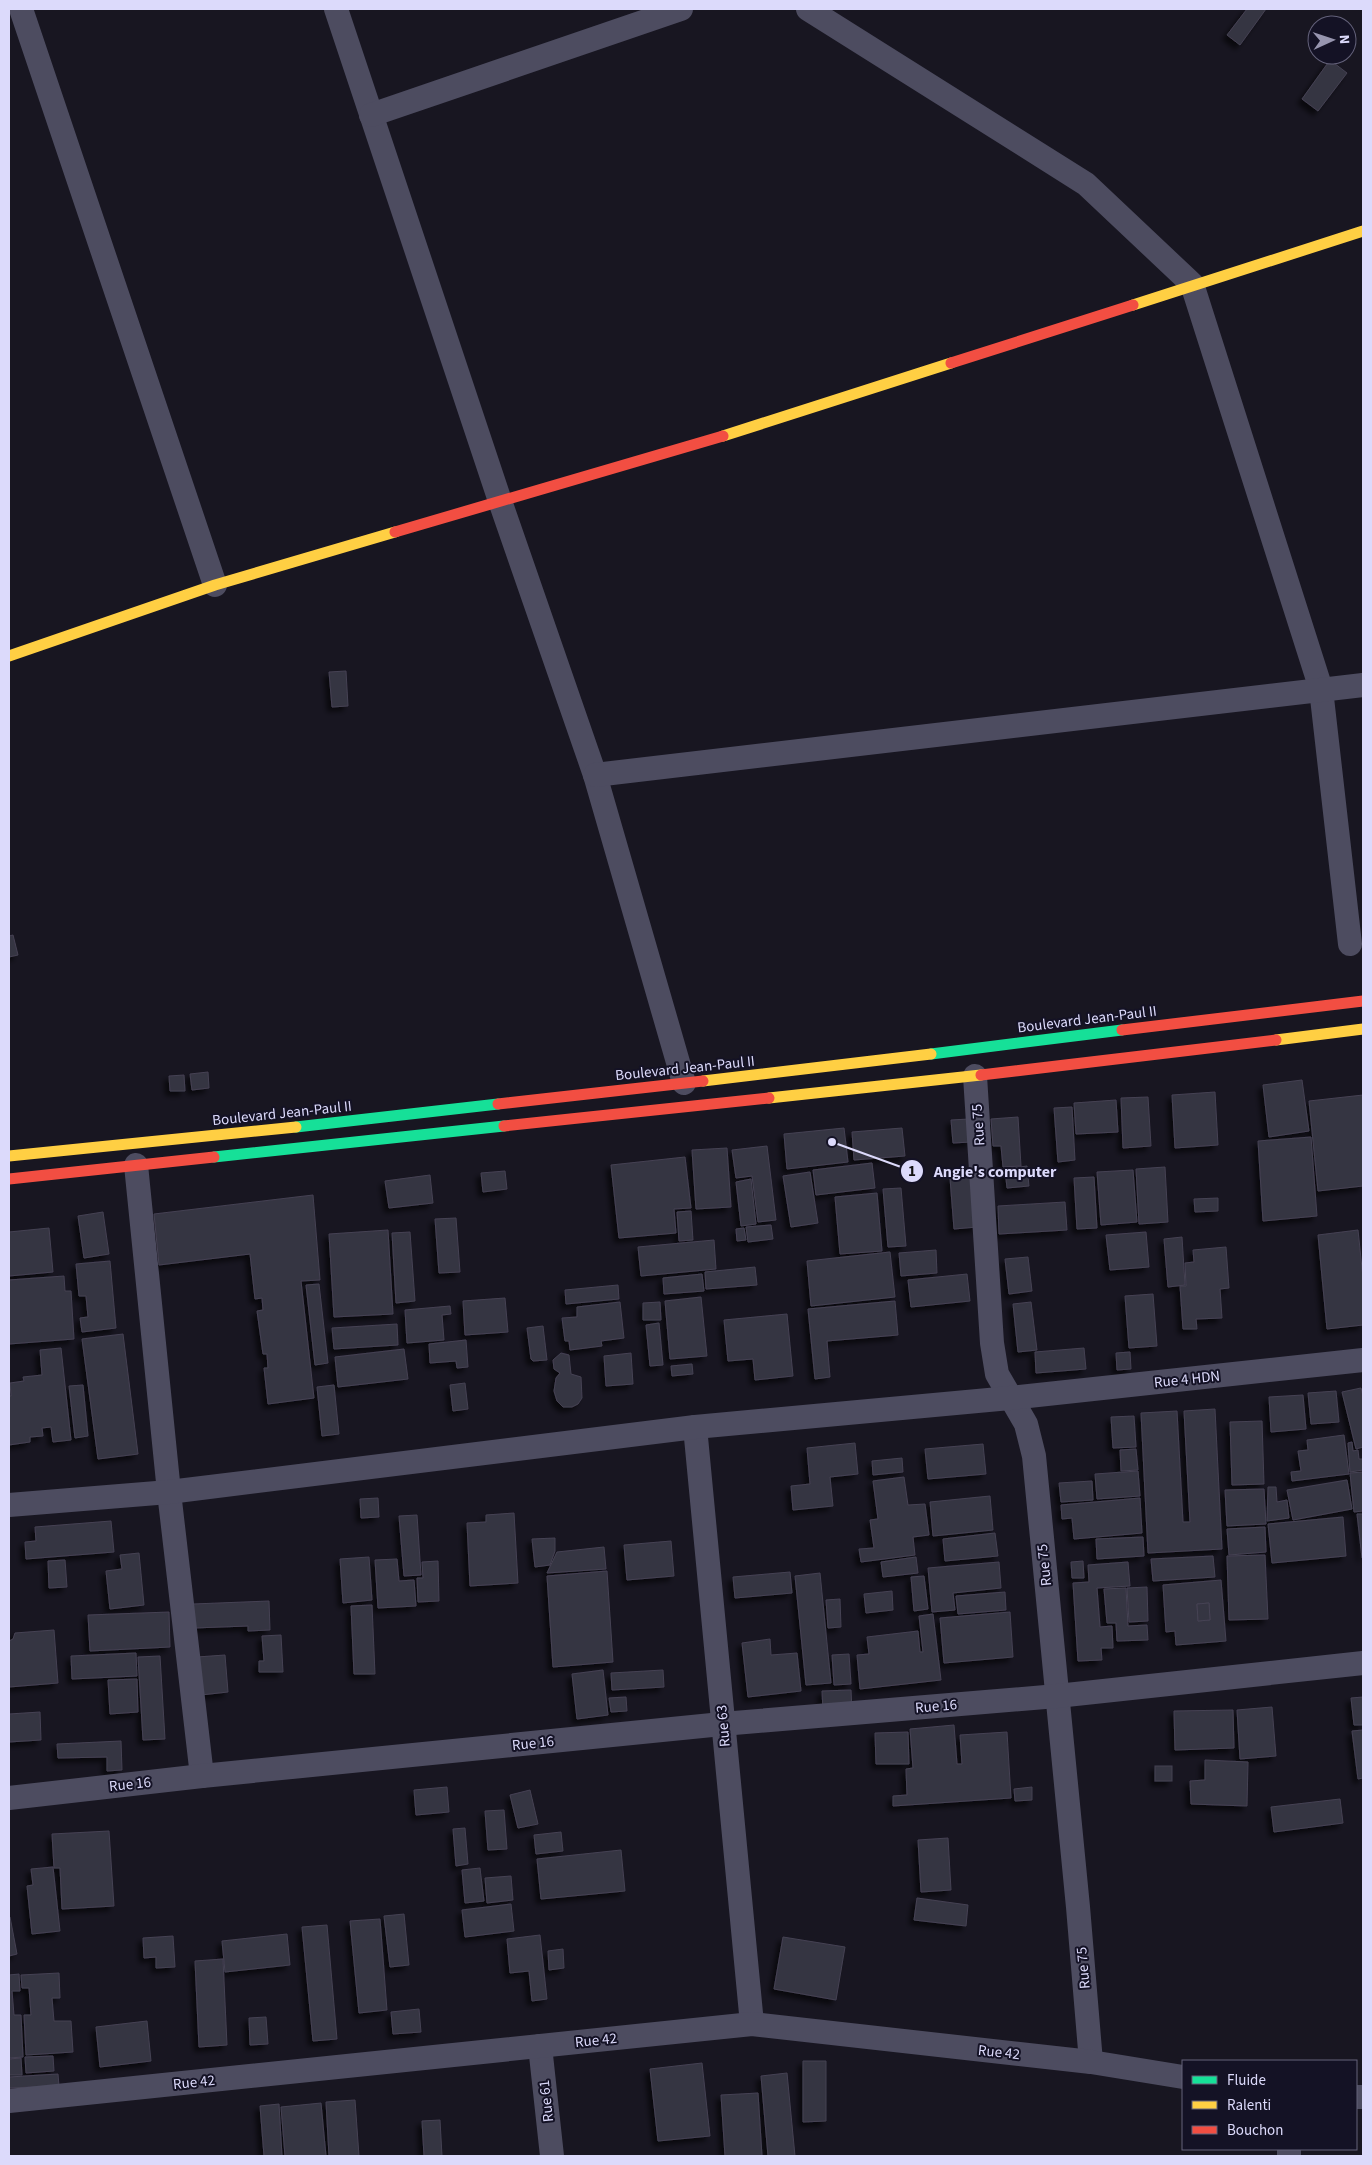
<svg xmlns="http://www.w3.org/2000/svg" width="1372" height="2165" viewBox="0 0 1372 2165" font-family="'Source Sans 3',sans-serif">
	<defs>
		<filter id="shadow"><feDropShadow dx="-4.5" dy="4.5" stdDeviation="2.5" flood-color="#0009"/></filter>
	</defs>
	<rect width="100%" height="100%" fill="#181621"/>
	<!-- building -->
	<g fill="#363442" stroke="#454253" fill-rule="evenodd" filter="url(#shadow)">
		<polygon points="1247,9 1266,9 1240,45 1227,35"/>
		<polygon points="1330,60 1347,73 1318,111 1302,99"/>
		<polygon points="346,671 348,706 332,707 329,672"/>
		<polygon points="13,935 18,955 9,957 9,936"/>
		<polygon points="208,1072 209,1088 192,1090 190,1074"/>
		<polygon points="184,1075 185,1091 170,1091 169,1076"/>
		<polygon points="1302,1080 1309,1131 1269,1137 1263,1085"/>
		<polygon points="1215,1092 1218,1145 1175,1148 1172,1095"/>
		<polygon points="1363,1095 1363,1186 1318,1191 1309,1101"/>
		<polygon points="1148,1097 1151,1146 1123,1148 1121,1098"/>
		<polygon points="1116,1100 1118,1132 1076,1134 1074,1103"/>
		<polygon points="1072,1107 1075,1160 1058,1162 1054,1108"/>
		<polygon points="1018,1117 1021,1166 1003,1167 1001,1146 993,1146 991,1119"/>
		<polygon points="969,1119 971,1142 953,1143 951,1120"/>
		<polygon points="844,1128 848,1162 787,1169 784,1134"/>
		<polygon points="902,1128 905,1156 854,1160 852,1132"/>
		<polygon points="1311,1137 1317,1216 1263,1221 1258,1141"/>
		<polygon points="767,1146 776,1220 758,1222 752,1176 736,1178 732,1150"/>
		<polygon points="727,1148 731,1207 696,1209 692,1150"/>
		<polygon points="685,1157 691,1208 674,1209 676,1233 619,1238 611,1165"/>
		<polygon points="872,1163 875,1188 816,1195 813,1170"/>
		<polygon points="1027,1166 1029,1186 1007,1188 1005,1169"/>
		<polygon points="1165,1167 1168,1222 1139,1224 1136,1169"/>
		<polygon points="1133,1170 1137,1222 1101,1225 1097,1172"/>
		<polygon points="505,1171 507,1189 483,1192 481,1173"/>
		<polygon points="810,1172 818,1223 791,1227 783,1176"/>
		<polygon points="430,1175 433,1203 389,1208 385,1181"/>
		<polygon points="973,1176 977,1227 954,1229 950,1178"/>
		<polygon points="1094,1177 1097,1228 1077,1229 1074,1178"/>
		<polygon points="751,1179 756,1224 741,1226 736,1182"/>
		<polygon points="901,1188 906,1246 888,1247 883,1189"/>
		<polygon points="877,1193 882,1251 840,1254 835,1197"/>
		<polygon points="313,1195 320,1280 301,1281 314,1398 268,1404 264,1368 268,1368 267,1354 263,1354 257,1311 263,1310 262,1298 255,1299 250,1254 159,1265 154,1214"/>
		<polygon points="1218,1198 1218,1211 1195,1212 1194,1199"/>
		<polygon points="1065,1202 1067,1230 999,1234 998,1206"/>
		<polygon points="691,1211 693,1240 679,1241 677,1212"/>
		<polygon points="103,1212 109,1254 84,1258 78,1216"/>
		<polygon points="456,1218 460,1272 439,1273 435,1219"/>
		<polygon points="771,1225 773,1239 748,1242 746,1227"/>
		<polygon points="49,1228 53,1272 9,1276 9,1232"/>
		<polygon points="744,1228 746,1240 737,1241 736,1229"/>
		<polygon points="388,1230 393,1314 334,1317 329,1234"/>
		<polygon points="1358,1230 1363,1278 1363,1325 1327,1329 1318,1235"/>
		<polygon points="410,1232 415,1301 396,1303 392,1233"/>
		<polygon points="1146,1232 1149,1267 1110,1270 1106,1235"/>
		<polygon points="1182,1237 1185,1285 1168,1287 1164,1239"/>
		<polygon points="714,1240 716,1269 641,1276 638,1247"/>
		<polygon points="1226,1247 1229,1288 1220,1289 1222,1318 1196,1319 1197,1329 1183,1329 1180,1286 1186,1286 1185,1263 1194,1262 1193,1250"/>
		<polygon points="936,1250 937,1273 901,1276 899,1253"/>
		<polygon points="890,1252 895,1297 811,1306 807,1261"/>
		<polygon points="1028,1257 1032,1291 1009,1294 1005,1259"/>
		<polygon points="110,1261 116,1328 82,1332 80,1318 88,1317 86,1296 79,1296 76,1264"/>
		<polygon points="755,1267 757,1285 706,1289 705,1272"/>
		<polygon points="702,1274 704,1291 664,1294 663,1278"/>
		<polygon points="967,1274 970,1301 911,1307 908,1280"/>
		<polygon points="64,1276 65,1291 71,1291 74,1339 9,1344 9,1280"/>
		<polygon points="319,1284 328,1363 315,1365 306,1285"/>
		<polygon points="618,1285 619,1299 566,1304 565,1290"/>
		<polygon points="1153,1294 1157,1346 1129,1348 1125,1296"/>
		<polygon points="701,1297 707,1356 670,1359 665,1301"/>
		<polygon points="505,1298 508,1332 465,1335 463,1301"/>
		<polygon points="895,1301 898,1335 827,1341 830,1377 815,1379 808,1309"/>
		<polygon points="620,1302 624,1338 601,1341 602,1346 570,1350 569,1341 565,1341 562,1318 577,1317 577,1307"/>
		<polygon points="660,1302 661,1320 643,1320 643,1303"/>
		<polygon points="1031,1302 1037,1350 1018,1352 1013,1304"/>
		<polygon points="450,1306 451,1314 442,1315 444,1340 407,1343 405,1310"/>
		<polygon points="787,1314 793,1376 755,1380 753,1359 728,1361 724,1320"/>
		<polygon points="659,1323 663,1365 650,1366 646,1325"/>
		<polygon points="397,1324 398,1345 334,1349 332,1328"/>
		<polygon points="543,1326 547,1360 533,1361 531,1359 527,1328"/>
		<polygon points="123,1334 138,1454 98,1459 82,1339"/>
		<polygon points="466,1340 468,1367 457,1368 456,1361 430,1363 429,1344"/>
		<polygon points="61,1348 71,1440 53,1442 51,1427 42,1428 43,1436 30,1437 30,1442 9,1445 9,1396 11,1396 10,1383 24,1381 23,1377 42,1375 40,1350"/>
		<polygon points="1084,1348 1086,1369 1036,1373 1035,1352"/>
		<polygon points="404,1349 408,1379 338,1387 335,1357"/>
		<polygon points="1130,1352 1131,1369 1117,1370 1116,1353"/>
		<polygon points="561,1353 569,1355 571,1374 581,1377 582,1398 578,1404 572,1407 563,1407 557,1401 554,1391 556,1378 560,1373 554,1369 553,1360"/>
		<polygon points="631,1353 633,1384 606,1386 604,1356"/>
		<polygon points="692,1364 693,1374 672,1376 671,1366"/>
		<polygon points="465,1383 468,1409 453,1411 450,1385"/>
		<polygon points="83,1385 88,1436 75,1438 69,1386"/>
		<polygon points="334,1385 339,1434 322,1436 317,1387"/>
		<polygon points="1361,1388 1363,1396 1363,1447 1356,1449 1342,1392"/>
		<polygon points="1336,1391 1339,1422 1311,1424 1308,1393"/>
		<polygon points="1303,1395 1306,1429 1271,1432 1269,1397"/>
		<polygon points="1215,1409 1222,1549 1148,1553 1141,1413 1177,1411 1183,1522 1190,1522 1184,1411"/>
		<polygon points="1134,1416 1136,1447 1113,1448 1111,1417"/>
		<polygon points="1262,1421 1264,1484 1232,1485 1230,1422"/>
		<polygon points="1344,1435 1349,1474 1292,1481 1291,1472 1301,1471 1298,1451 1308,1450 1307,1440"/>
		<polygon points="1352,1442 1353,1451 1358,1450 1359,1459 1363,1459 1363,1470 1350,1472 1348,1443"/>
		<polygon points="855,1443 858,1474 830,1477 833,1506 793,1510 791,1486 810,1484 807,1448"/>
		<polygon points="983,1444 986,1474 928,1479 925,1449"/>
		<polygon points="1136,1449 1138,1470 1121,1471 1120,1450"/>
		<polygon points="902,1458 903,1472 873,1475 872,1461"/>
		<polygon points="1138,1471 1140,1496 1097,1499 1095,1474"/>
		<polygon points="1363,1472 1363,1511 1354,1512 1350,1473"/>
		<polygon points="904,1477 908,1505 925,1504 929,1535 913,1537 915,1555 861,1562 859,1549 874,1548 870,1520 878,1519 873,1481"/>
		<polygon points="1347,1480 1352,1509 1293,1520 1287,1490"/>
		<polygon points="1092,1481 1093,1500 1061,1502 1059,1483"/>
		<polygon points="1268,1487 1276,1487 1277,1502 1287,1500 1289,1518 1267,1521"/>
		<polygon points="1264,1489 1266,1524 1227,1526 1225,1490"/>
		<polygon points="990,1496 993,1530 933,1536 930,1502"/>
		<polygon points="378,1498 379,1517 361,1518 360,1499"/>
		<polygon points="1140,1498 1142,1533 1074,1539 1072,1518 1062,1519 1061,1505"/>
		<polygon points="514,1513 518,1583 470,1586 467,1523 486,1522 486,1515"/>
		<polygon points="1357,1514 1363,1514 1363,1558 1362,1558"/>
		<polygon points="417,1515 421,1575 404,1576 399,1516"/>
		<polygon points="1343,1517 1346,1556 1272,1563 1268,1524"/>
		<polygon points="111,1521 114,1552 26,1559 25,1542 36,1541 35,1527"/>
		<polygon points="1265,1527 1266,1552 1229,1555 1227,1529"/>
		<polygon points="995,1533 998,1556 945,1561 943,1539"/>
		<polygon points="1143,1537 1144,1556 1097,1559 1096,1539"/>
		<polygon points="555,1538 555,1551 550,1565 535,1567 532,1539"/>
		<polygon points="671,1541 674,1576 627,1580 624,1545"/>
		<polygon points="604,1547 606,1569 547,1573 557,1552"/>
		<polygon points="139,1553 144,1605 110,1609 106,1571 122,1569 120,1555"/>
		<polygon points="1265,1555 1268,1619 1229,1620 1227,1556"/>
		<polygon points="1213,1556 1215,1577 1153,1581 1151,1559"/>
		<polygon points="369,1557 372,1600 343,1603 340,1559"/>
		<polygon points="916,1557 918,1573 883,1577 881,1562"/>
		<polygon points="397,1559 399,1581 414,1580 416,1606 378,1608 375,1560"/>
		<polygon points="65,1560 67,1587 49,1588 48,1561"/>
		<polygon points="438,1561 439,1601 418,1602 417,1578 423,1578 422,1562"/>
		<polygon points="1083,1561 1084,1578 1072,1578 1071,1562"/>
		<polygon points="999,1562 1001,1588 953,1593 955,1610 932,1612 928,1568"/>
		<polygon points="1128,1562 1130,1586 1097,1588 1100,1627 1112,1626 1113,1648 1101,1648 1102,1660 1078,1661 1073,1583 1089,1582 1088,1565"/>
		<polygon points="607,1571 613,1662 553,1667 547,1576"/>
		<polygon points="790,1572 792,1593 735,1598 733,1577"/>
		<polygon points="820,1573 831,1683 806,1685 795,1576"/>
		<polygon points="924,1576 928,1609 914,1611 911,1577"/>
		<path d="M1221 1580 1226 1641 1176 1645 1175 1631 1166 1632 1163 1585ZM1209 1603 1210 1620 1198 1621 1197 1604Z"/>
		<polygon points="1147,1587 1148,1621 1129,1622 1127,1588"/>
		<polygon points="1126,1588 1128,1626 1147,1625 1148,1640 1117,1641 1116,1623 1107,1623 1104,1589"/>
		<polygon points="892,1591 893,1610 866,1613 864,1594"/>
		<polygon points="1005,1592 1006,1610 958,1614 956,1596"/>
		<polygon points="840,1599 841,1627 828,1628 826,1600"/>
		<polygon points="269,1601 270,1630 248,1631 248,1626 194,1628 193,1604"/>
		<polygon points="1209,1603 1210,1620 1198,1621 1197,1604"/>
		<polygon points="372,1605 375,1674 354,1674 351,1606"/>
		<polygon points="169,1612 170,1647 90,1651 88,1615"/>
		<polygon points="1010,1612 1013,1657 944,1663 940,1618"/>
		<polygon points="933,1614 941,1680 860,1689 857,1655 869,1654 867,1637 918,1631 920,1652 923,1652 919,1616"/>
		<polygon points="54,1630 58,1683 9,1687 9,1641 13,1639 15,1633"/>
		<polygon points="281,1635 283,1672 259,1672 259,1661 264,1661 262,1636"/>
		<polygon points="770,1639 771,1655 797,1653 801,1691 748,1697 742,1643"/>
		<polygon points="136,1653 137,1676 72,1679 71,1656"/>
		<polygon points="849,1654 851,1684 834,1685 832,1655"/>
		<polygon points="225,1655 228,1692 201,1695 197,1657"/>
		<polygon points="160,1656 165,1739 143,1740 138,1657"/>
		<polygon points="603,1670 608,1715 577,1719 572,1674"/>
		<polygon points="663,1670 664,1687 612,1690 611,1673"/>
		<polygon points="137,1679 138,1712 110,1714 108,1680"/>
		<polygon points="851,1690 852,1710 823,1711 822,1691"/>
		<polygon points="626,1697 627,1711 611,1712 609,1698"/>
		<polygon points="1363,1697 1363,1725 1354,1725 1351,1698"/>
		<polygon points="1272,1707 1276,1756 1240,1759 1237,1710"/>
		<polygon points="1233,1710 1234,1748 1175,1750 1174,1711"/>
		<polygon points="40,1712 41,1740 9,1742 9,1714"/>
		<polygon points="954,1725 957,1764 962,1764 960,1735 1007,1732 1011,1798 893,1806 893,1796 907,1795 906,1769 913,1768 910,1729"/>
		<polygon points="1363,1730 1363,1778 1358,1779 1352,1731"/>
		<polygon points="908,1732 909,1764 876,1764 875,1733"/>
		<polygon points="121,1741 122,1770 107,1771 107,1757 58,1758 57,1744"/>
		<polygon points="1205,1760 1248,1762 1247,1806 1191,1804 1190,1781 1205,1780"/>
		<rect x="1155" y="1766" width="17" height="15"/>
		<polygon points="447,1787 449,1812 416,1815 414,1790"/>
		<polygon points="1032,1787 1032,1800 1015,1801 1014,1789"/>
		<polygon points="530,1790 538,1824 518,1828 510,1795"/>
		<polygon points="1340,1799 1343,1823 1274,1832 1271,1807"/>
		<polygon points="504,1810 507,1849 488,1850 485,1811"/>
		<polygon points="465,1828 468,1864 456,1866 453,1829"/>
		<polygon points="109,1831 114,1906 62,1909 60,1868 54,1868 52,1834"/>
		<polygon points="561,1832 563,1851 536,1854 534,1835"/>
		<polygon points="948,1838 951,1890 921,1892 918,1840"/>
		<polygon points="621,1850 625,1891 541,1899 537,1859"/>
		<polygon points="53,1867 60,1931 32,1934 27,1886 33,1885 31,1869"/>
		<polygon points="480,1868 484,1901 465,1903 462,1870"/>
		<polygon points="511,1876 513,1900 487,1903 485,1878"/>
		<polygon points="917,1898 968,1905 966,1926 914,1920"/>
		<polygon points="511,1904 514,1931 465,1937 462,1910"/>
		<polygon points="404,1914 409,1965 390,1967 384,1916"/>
		<polygon points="10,1917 17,1954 9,1956 9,1918"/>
		<polygon points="380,1919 387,2010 359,2013 350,1921"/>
		<polygon points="327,1925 337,2039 313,2041 302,1927"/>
		<polygon points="287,1934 290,1965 225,1972 222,1941"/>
		<polygon points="540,1935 547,1999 532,2001 529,1971 510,1973 507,1939"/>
		<polygon points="173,1936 175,1967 156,1968 156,1957 144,1958 143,1938"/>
		<polygon points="783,1937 845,1947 836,2000 774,1989"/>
		<polygon points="563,1949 564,1968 549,1970 548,1951"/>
		<polygon points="223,1959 227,2045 199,2047 195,1961"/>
		<polygon points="59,1973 60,1998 52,1998 54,2021 71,2021 73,2052 26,2055 24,2015 31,2015 29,1988 22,1988 21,1975"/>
		<polygon points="19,1974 20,1991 12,1991 14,2015 21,2015 23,2057 9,2058 9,1975"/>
		<polygon points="419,2009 421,2032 393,2034 391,2012"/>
		<polygon points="266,2017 268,2044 250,2045 249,2018"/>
		<polygon points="147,2021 151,2061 100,2067 96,2027"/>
		<polygon points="53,2056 54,2071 26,2073 25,2057"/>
		<polygon points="21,2058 22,2075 9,2075 9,2059"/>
		<polygon points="803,2061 826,2061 826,2121 803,2122"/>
		<polygon points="702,2063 710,2136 658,2141 650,2069"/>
		<polygon points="787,2073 795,2156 768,2156 761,2076"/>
		<polygon points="58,2074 59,2086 9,2088 9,2077"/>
		<polygon points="758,2093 762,2156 725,2156 721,2095"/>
		<polygon points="355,2100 359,2156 329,2156 326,2102"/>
		<polygon points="321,2103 326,2156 285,2156 281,2107"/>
		<polygon points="279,2104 282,2156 264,2156 260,2106"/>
		<polygon points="440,2120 442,2156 424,2156 422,2121"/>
	</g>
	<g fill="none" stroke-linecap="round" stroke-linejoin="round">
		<!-- street -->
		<g stroke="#4d4c60" stroke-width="24">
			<polyline points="21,9 215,585"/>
			<polyline points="336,9 500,501 595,775 684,1083"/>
			<polyline points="808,9 1086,184 1192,284 1321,689 1350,944"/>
			<polyline points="371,115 681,9"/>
			<polyline points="595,775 1363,685"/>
			<polyline points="975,1076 992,1343 997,1374 1026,1424 1034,1456 1078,1907 1091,2062"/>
			<polyline points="136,1165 169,1492 202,1776"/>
			<polyline points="695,1427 752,2024"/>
			<polyline points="9,1505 169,1492 695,1427 1010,1398 1363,1360"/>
			<polyline points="9,1798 202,1776 722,1724 1057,1696 1363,1663"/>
			<polyline points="540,2046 552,2156"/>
			<polyline points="1356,2097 1363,2097"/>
			<polyline points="9,2101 752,2024 1091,2062 1183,2077"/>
			<polyline points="1289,2149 1289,2156"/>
		</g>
		<!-- fast -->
		<g stroke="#16e098" stroke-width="11">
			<polyline points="931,1054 1122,1030"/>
			<polyline points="296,1127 498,1104"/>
			<polyline points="214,1157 504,1126"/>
		</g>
		<!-- slow -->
		<g stroke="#ffcf43" stroke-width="11">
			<polyline points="1133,305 1363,231"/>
			<polyline points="723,436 951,363"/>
			<polyline points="9,656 215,585 395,532"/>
			<polyline points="1276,1040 1363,1029"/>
			<polyline points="703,1081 931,1054"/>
			<polyline points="769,1098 981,1075"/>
			<polyline points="9,1156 296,1127"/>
		</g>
		<!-- jam -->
		<g stroke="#f24e42" stroke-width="11">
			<polyline points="951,363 1133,305"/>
			<polyline points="395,532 723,436"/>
			<polyline points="1122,1030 1363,1001"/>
			<polyline points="981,1075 1276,1040"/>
			<polyline points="498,1104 703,1081"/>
			<polyline points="504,1126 769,1098"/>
			<polyline points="9,1179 214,1157"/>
		</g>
	</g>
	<g text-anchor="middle" stroke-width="4" stroke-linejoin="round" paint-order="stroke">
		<!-- street labels -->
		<g font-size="15" fill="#dcdafb" stroke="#141225">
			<text transform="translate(1087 1019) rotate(-7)" y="5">Boulevard Jean-Paul II</text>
			<text transform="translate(685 1068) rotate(-6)" y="5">Boulevard Jean-Paul II</text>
			<text transform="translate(282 1113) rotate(-6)" y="5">Boulevard Jean-Paul II</text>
			<text transform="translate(978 1125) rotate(-94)" y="5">Rue 75</text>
			<text transform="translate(1187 1379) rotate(-6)" y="5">Rue 4 HDN</text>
			<text transform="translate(1044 1565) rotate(-96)" y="5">Rue 75</text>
			<text transform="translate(936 1706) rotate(-5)" y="5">Rue 16</text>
			<text transform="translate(723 1726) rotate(-95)" y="5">Rue 63</text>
			<text transform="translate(533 1743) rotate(-6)" y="5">Rue 16</text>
			<text transform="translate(130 1784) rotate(-6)" y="5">Rue 16</text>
			<text transform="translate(1083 1968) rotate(-95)" y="5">Rue 75</text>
			<text transform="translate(596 2040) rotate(-6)" y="5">Rue 42</text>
			<text transform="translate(999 2052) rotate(6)" y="5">Rue 42</text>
			<text transform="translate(194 2082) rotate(-6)" y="5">Rue 42</text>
			<text transform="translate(546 2101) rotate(-96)" y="5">Rue 61</text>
		</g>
	</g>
	<!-- callouts -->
	<path fill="none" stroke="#dcdafb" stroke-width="2" d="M832 1142L912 1171"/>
	<g fill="#dcdafb" stroke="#141225" stroke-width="2">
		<circle cx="832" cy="1142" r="5"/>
		<circle cx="912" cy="1171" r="12"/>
	</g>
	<g font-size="15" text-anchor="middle" font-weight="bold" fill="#111">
		<text x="912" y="1176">1</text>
	</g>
	<g font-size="16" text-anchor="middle" font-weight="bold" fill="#dcdafb" stroke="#141225" stroke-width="4" stroke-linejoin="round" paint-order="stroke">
		<text x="995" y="1177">Angie's computer</text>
	</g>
	<!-- border -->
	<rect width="1372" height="2165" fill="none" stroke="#dcdafb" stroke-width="20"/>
	<!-- legend -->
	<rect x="1182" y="2060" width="175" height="90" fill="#141225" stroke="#64627b"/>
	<rect x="1192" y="2076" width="25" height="8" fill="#16e098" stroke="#64627b"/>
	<text x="1227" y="2085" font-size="15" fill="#dcdafb">Fluide</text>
	<rect x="1192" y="2101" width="25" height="8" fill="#ffcf43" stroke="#64627b"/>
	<text x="1227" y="2110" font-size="15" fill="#dcdafb">Ralenti</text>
	<rect x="1192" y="2126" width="25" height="8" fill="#f24e42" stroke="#64627b"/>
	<text x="1227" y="2135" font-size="15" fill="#dcdafb">Bouchon</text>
	<!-- north arrow -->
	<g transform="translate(1332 40) rotate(87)"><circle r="24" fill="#141225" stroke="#64627b"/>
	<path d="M0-4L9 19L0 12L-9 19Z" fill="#9795af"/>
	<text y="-8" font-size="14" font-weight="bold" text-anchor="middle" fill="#dcdafb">N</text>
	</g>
</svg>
